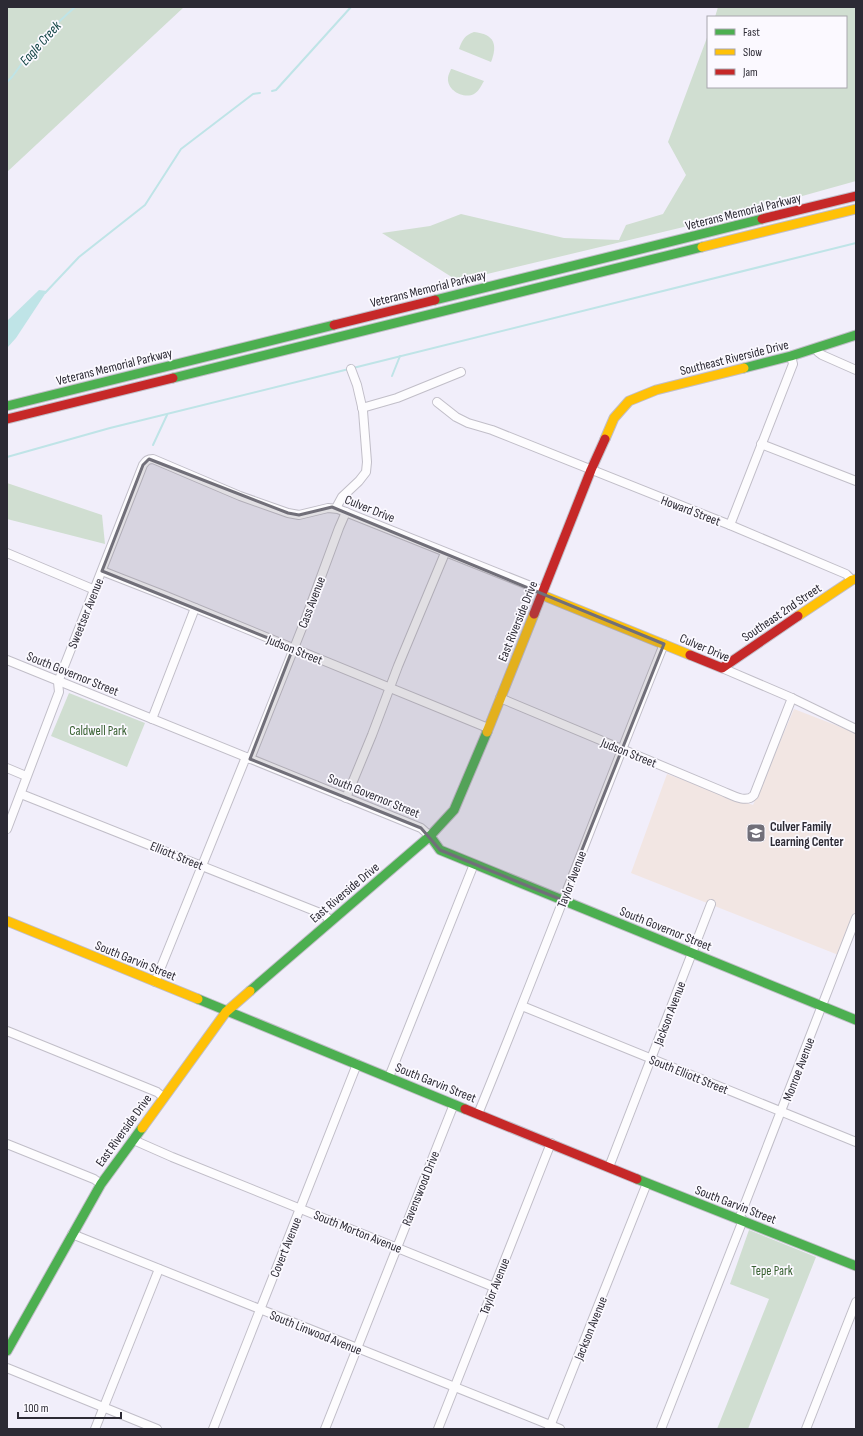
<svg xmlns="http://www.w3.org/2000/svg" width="863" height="1436" viewBox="0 0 863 1436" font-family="'Sofia Sans Condensed',sans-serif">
	<rect width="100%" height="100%" fill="#f1eefa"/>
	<!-- education -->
	<polygon fill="#f2e6e3" points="794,709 856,733 856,918 841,956 631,873 667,774 753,805"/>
	<!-- green -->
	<g fill="#d0ded1">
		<polygon points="7,7 184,7 7,172"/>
		<polygon points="718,7 856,7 856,181 738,214 458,281 382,233 430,226 461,214 564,238 619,240 626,225 663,214 686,175 668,142 708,35 708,87 846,87 846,17 715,17"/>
		<path d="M474 32C494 34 498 44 491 62L459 49C462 40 465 35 474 32Z"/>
		<path d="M451 69H452L484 81C481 86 479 91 474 94 464 99 447 91 448 78 448 75 450 72 451 69Z"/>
		<polygon points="7,483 102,515 105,544 7,519"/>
		<polygon points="69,693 145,723 127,767 51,736"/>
		<polygon points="749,1230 816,1257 748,1429 717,1429 769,1299 730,1284"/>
	</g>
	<!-- water -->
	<polygon fill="#bfe4e7" points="39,290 47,291 16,338 7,348 7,321"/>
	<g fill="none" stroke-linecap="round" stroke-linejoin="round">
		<!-- stream -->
		<g stroke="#bfe4e7" stroke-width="2">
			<polyline points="7,82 12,77 39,40 75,7"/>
			<polyline points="272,91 276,90 351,7"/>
			<polyline points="45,293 79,257 145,205 181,149 253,94 260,93"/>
			<polyline points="353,368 856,243"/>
			<polyline points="392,376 400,356"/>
			<polyline points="153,445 167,415"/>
			<polyline points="7,457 110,428 349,369"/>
		</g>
		<!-- street casing -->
		<g stroke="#c1bec8" stroke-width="10">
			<g id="street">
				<polyline points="817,348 818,352 822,355 856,370"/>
				<polyline points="437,402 456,417 468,423 492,430 730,525 846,574 852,580"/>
				<polyline points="362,408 397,398 461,372"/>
				<polyline points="761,444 856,481"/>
				<polyline points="336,508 342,497 359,481 366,472 367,462 363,411 357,385 351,369"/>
				<polyline points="730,525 793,364 791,356"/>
				<polyline points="7,553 95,590"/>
				<polyline points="102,571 166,596 488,728"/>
				<polyline points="7,660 421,828 430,836"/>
				<polyline points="722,668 792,698 856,729"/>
				<path d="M500 698 722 791C732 795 746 804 754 795L792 698"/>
				<polyline points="152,719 195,608"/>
				<polyline points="250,759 304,623 339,528 346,512"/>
				<polyline points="7,768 26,776"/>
				<polyline points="21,794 325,915 330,921"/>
				<polyline points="346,798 372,735 398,666 445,553"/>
				<path d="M7 829 59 692 58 682 143 465C146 461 147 459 153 459L240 496 288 513 299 515 328 508 338 509 543 591"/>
				<polyline points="155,982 246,757"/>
				<polyline points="522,1006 856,1142"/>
				<polyline points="7,1031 157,1092 163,1097"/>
				<polyline points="389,1077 474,864"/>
				<path d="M478 1114C542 958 601 800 664 644"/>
				<polyline points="133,1139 138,1142 172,1157 494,1287"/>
				<polyline points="7,1144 94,1179 101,1184"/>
				<polyline points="609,1167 711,904"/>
				<polyline points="739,1219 856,918"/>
				<polyline points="72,1234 560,1429"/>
				<polyline points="7,1368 157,1429"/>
				<polyline points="95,1429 159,1269"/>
				<polyline points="213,1429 357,1064"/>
				<polyline points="325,1429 454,1104"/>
				<polyline points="438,1429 551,1143"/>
				<polyline points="549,1429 647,1183"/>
				<polyline points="661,1429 743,1220"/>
				<polyline points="806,1429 856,1302"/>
			</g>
		</g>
		<!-- fast casing -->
		<g stroke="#c1bec8" stroke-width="11">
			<g id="fast">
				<polyline points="435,300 762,219"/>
				<polyline points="744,368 791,356 856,335"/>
				<polyline points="173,378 702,247"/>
				<polyline points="7,406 334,325"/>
				<polyline points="430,836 440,850 856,1020"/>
				<polyline points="250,991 430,836 454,810 487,732"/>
				<polyline points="198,999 465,1109"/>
				<polyline points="637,1179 856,1266"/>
				<polyline points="7,1351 101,1184 142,1128"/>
			</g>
		</g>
		<!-- slow casing -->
		<g stroke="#c1bec8" stroke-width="11">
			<g id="slow">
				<polyline points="702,247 856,209"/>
				<polyline points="605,439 614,418 629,401 656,390 744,368"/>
				<polyline points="542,595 690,655"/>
				<polyline points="798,616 852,580 856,579"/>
				<polyline points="487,732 534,614"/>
				<polyline points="7,921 198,999"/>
				<polyline points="142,1128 226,1012 250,991"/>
			</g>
		</g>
		<!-- jam casing -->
		<g stroke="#c1bec8" stroke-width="11">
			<g id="jam">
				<polyline points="762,219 856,196"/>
				<polyline points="334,325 435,300"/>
				<polyline points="7,419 173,378"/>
				<polyline points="534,614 591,470 605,439"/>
				<polyline points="690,655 722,668 798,616"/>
				<polyline points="465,1109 637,1179"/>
			</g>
		</g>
		<!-- street -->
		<use href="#street" stroke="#fdfcfe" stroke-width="8"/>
		<!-- fast -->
		<use href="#fast" stroke="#4caf50" stroke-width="9"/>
		<!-- slow -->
		<use href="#slow" stroke="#ffc107" stroke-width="9"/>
		<!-- jam -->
		<use href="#jam" stroke="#c62828" stroke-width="9"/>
	</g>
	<!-- marked area -->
	<path fill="#716f79" fill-opacity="0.2" stroke="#716f79" stroke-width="3" stroke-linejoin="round" d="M149 459 288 513 299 515 332 507 664 644 562 900 440 850 421 828 250 759 293 648 102 571 143 465Z"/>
	<!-- icons -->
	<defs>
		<g id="school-square" transform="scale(1)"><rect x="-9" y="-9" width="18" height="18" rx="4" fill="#716f79" stroke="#fbf9ff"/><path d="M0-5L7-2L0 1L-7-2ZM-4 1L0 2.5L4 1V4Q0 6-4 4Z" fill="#fff"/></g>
	</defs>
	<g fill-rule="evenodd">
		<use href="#school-square" x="756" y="833"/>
	</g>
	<g text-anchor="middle" stroke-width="3.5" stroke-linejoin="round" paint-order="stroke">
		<!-- street labels -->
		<g font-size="13" fill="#2c2a34" stroke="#fbf9ff">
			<text transform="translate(743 211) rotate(-14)" y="5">Veterans Memorial Parkway</text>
			<text transform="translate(428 288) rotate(-14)" y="5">Veterans Memorial Parkway</text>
			<text transform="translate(734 357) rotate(-14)" y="5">Southeast Riverside Drive</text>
			<text transform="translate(114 366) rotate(-14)" y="5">Veterans Memorial Parkway</text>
			<text transform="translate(370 508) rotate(22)" y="5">Culver Drive</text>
			<text transform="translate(691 510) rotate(21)" y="5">Howard Street</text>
			<text transform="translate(311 602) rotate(-69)" y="5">Cass Avenue</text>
			<text transform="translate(781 612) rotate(-34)" y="5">Southeast 2nd Street</text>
			<text transform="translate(85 613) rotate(-68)" y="5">Sweetser Avenue</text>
			<text transform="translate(517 621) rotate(-68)" y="5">East Riverside Drive</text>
			<text transform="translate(705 647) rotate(23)" y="5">Culver Drive</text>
			<text transform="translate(295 649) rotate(22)" y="5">Judson Street</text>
			<text transform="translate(73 673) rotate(22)" y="5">South Governor Street</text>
			<text transform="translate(629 752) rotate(22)" y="5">Judson Street</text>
			<text transform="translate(374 795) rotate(22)" y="5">South Governor Street</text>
			<text transform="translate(177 855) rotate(22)" y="5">Elliott Street</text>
			<text transform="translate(571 879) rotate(-69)" y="5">Taylor Avenue</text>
			<text transform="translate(344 892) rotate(-40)" y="5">East Riverside Drive</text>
			<text transform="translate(666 928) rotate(22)" y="5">South Governor Street</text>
			<text transform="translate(136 960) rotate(22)" y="5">South Garvin Street</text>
			<text transform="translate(669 1013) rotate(-69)" y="5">Jackson Avenue</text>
			<text transform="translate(798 1069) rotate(-69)" y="5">Monroe Avenue</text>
			<text transform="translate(689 1074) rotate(22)" y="5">South Elliott Street</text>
			<text transform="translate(436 1082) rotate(22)" y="5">South Garvin Street</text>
			<text transform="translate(123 1130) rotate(-54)" y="5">East Riverside Drive</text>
			<text transform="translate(420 1188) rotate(-68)" y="5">Ravenswood Drive</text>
			<text transform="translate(736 1204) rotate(21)" y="5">South Garvin Street</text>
			<text transform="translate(358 1231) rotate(22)" y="5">South Morton Avenue</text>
			<text transform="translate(285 1247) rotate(-68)" y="5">Covert Avenue</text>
			<text transform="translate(494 1286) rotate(-68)" y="5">Taylor Avenue</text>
			<text transform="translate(590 1328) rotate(-68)" y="5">Jackson Avenue</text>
			<text transform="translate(316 1332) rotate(22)" y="5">South Linwood Avenue</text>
		</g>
		<!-- park labels -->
		<g font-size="13" fill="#386031" stroke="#fbf9ff">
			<text x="98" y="735">Caldwell Park</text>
			<text x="772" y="1275">Tepe Park</text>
		</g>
		<!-- poi labels -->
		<g font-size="13" font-weight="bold" fill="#2c2a34" stroke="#fbf9ff" text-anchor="start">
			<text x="770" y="831">Culver Family<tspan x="770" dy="15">Learning Center</tspan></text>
		</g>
		<!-- water labels -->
		<g font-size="14" font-style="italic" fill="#104343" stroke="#fbf9ff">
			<text transform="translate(40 43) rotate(-48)" y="5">Eagle Creek</text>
		</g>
	</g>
	<!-- border -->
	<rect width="863" height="1436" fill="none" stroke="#2c2a34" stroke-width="16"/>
	<!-- legend -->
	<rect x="707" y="16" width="140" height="72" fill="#fbf9ff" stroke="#a8a6ae"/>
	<rect x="715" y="29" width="20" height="6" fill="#4caf50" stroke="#a8a6ae"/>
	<text x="743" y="36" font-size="12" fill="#2c2a34">Fast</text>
	<rect x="715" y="49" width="20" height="6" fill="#ffc107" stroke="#a8a6ae"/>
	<text x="743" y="56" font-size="12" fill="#2c2a34">Slow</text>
	<rect x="715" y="69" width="20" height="6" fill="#c62828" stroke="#a8a6ae"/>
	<text x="743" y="76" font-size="12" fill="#2c2a34">Jam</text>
	<!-- scale -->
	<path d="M18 1412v6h103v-6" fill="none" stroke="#2c2a34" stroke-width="2"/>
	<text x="24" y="1412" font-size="12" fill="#2c2a34" stroke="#fbf9ff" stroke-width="3" paint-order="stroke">100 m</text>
</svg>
